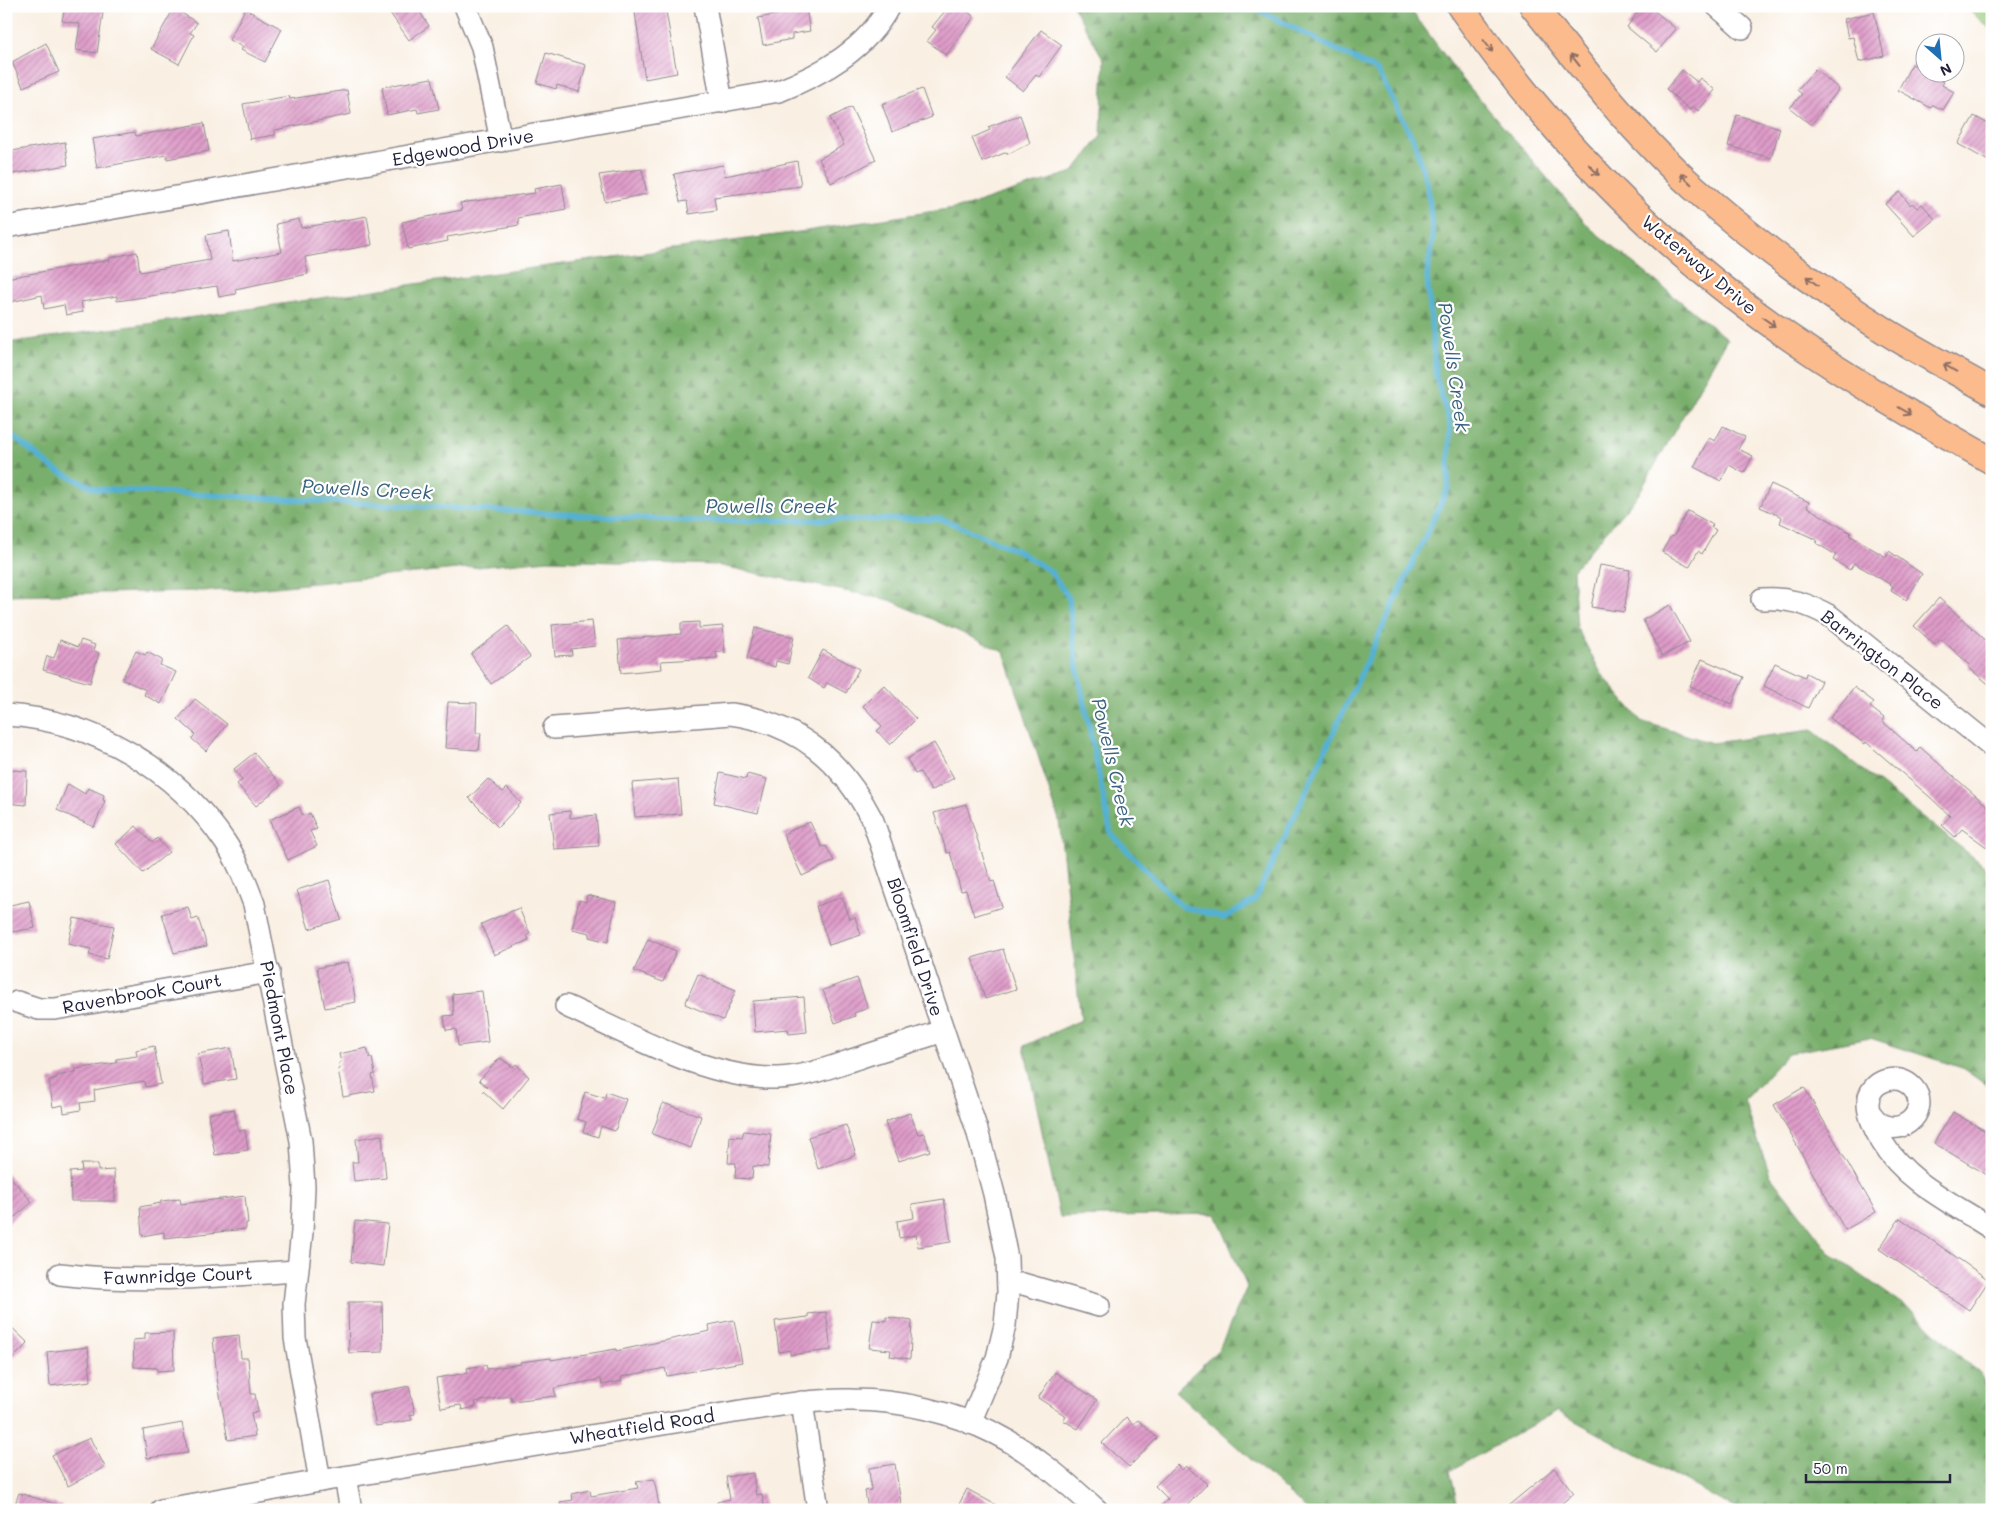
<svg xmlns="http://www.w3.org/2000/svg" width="1998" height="1516" viewBox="0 0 1998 1516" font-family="Mali,sans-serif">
	<defs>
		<pattern id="forest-firs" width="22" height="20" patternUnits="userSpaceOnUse" patternTransform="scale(1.25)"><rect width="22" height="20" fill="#79af6c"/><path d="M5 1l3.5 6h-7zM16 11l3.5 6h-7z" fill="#638e5a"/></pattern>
		<pattern id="building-hatch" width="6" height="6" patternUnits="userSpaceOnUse" patternTransform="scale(1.25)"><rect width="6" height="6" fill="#df9cc9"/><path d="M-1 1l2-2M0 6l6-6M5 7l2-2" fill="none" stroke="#b47fa4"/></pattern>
	</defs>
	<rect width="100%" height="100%" fill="#fff"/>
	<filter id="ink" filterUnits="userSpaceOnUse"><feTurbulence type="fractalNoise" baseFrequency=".02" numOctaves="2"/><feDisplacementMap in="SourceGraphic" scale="10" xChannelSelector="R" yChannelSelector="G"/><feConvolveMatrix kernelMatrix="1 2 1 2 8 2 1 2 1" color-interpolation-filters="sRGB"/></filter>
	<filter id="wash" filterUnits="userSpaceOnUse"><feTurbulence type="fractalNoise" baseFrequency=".0096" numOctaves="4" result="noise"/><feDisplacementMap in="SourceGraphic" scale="20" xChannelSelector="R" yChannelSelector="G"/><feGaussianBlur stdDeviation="1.12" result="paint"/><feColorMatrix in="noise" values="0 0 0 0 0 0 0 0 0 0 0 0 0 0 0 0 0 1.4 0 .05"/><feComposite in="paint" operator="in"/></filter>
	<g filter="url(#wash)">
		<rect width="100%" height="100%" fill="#f9efe2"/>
		<!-- grass -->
		<polygon fill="#97cb7c" stroke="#5c765c" points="1964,6 1992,6 1992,30"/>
		<!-- forest -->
		<polygon fill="url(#forest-firs)" stroke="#4e6854" points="1073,6 1408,6 1459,75 1590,228 1727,339 1638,495 1573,570 1577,628 1601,673 1641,721 1712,743 1812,730 1992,872 1992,1089 1962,1068 1870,1038 1788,1053 1744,1101 1770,1175 1831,1254 1915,1313 1980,1374 1992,1395 1992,1510 1738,1510 1557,1411 1450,1471 1459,1510 1307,1510 1175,1391 1219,1349 1247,1287 1216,1214 1060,1217 1024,1046 1081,1020 1059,820 1004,652 890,600 716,565 548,560 245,590 6,595 6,343 147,324 415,284 806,231 967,206 1073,172 1101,136 1104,60"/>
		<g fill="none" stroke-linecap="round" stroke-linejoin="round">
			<!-- stream -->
			<polyline stroke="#54b1d2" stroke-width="5.5" points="6,431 54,469 96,489 692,521 942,519 1016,550 1050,571 1069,598 1076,662 1111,834 1181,906 1224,918 1255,900 1448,488 1450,424 1436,377 1427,276 1433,237 1428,188 1415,143 1378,71 1251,6"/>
		</g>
		<g id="blocks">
			<!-- building -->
			<g fill="url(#building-hatch)">
				<polygon points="65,6 104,6 97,53 76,50 80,24 62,21"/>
				<polygon points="385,6 416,6 429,26 409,40"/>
				<polygon points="634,6 665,6 677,73 645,79"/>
				<polygon points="949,6 962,6 974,17 946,55 927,41 936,30 932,27"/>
				<polygon points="1642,6 1649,6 1676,29 1657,52 1627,27"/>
				<polygon points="174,8 197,23 190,33 194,35 179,64 151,49"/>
				<polygon points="245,9 282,29 265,62 241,50 243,47 229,40"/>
				<polygon points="806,9 810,31 792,34 792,39 763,45 758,18"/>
				<polygon points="1874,12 1884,56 1859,62 1853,37 1848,38 1844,19"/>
				<polygon points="1041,30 1062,45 1039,77 1036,75 1023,91 1005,77"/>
				<polygon points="46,43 59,72 23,87 12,62"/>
				<polygon points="546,53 586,65 579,92 557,85 556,89 537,83"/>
				<polygon points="1912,64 1944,82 1942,85 1954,92 1943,110 1933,105 1931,108 1898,90"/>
				<polygon points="1815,69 1839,89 1811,125 1790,108 1802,94 1797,90"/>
				<polygon points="1682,70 1697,82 1700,78 1715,90 1698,111 1693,106 1690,110 1666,89"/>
				<polygon points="432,78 439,109 418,113 417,109 387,115 382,87"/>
				<polygon points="922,89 932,117 892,132 882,104"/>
				<polygon points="347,90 351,114 275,130 275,135 250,139 243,104 289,96 290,99"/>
				<polygon points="851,107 876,160 831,183 819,159 844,145 830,118"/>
				<polygon points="1020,115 1030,143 1008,154 1007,152 982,162 972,138 990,130 988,127"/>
				<polygon points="1737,115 1780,128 1771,158 1728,146"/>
				<polygon points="1974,116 1992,126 1992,163 1958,144"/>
				<polygon points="204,123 209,151 167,159 167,155 97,168 92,139 135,132 136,136"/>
				<polygon points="65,142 68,165 6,175 6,152"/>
				<polygon points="797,161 801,186 714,197 716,210 689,214 687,201 680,202 674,174 723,165 725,176"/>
				<polygon points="642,169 647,194 605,202 599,175"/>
				<polygon points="562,184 566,209 518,218 519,225 447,237 448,241 408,249 402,222 462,210 460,203 535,193 534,189"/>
				<polygon points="1900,192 1910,205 1912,203 1917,208 1922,204 1935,219 1914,236 1885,204"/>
				<polygon points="367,216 372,245 305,257 308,274 235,289 236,294 219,297 217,286 117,301 117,296 81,302 83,312 66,315 64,305 44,309 42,295 6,303 6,278 110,260 109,258 137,252 140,272 210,260 206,235 229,231 233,261 282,252 276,224 299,219 301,228"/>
				<polygon points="1723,426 1745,437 1738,449 1753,456 1744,473 1729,465 1721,481 1694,467 1709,438 1715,441"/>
				<polygon points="1771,484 1809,502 1807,507 1851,533 1849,535 1886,557 1889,551 1922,574 1906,600 1891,591 1893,586 1854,563 1850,570 1833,560 1836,555 1816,543 1817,540 1780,523 1782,517 1760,507"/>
				<polygon points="1688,511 1713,525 1711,527 1716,530 1702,554 1698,551 1689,567 1662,552 1671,536 1673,537"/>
				<polygon points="1600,565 1630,570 1624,612 1591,607"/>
				<polygon points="1939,598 1992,646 1992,687 1968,667 1970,665 1941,639 1935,645 1914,626"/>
				<polygon points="1670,605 1690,642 1662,656 1643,620"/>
				<polygon points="592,621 595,646 571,649 572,655 555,656 552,625"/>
				<polygon points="699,622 699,628 723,626 725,653 716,651 717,658 661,661 662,669 621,673 618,640 681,634 681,623"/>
				<polygon points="508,626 530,657 491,684 471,654"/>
				<polygon points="755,628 794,637 788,664 776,661 775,667 747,659"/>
				<polygon points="60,640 78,647 81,640 95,645 93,650 99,653 90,683 43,670 47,656 54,658"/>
				<polygon points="823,650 859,669 846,693 827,683 824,688 808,678"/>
				<polygon points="136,651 145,655 147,652 162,660 160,665 176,672 161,704 144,695 146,690 122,679"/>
				<polygon points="1702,659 1744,677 1732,704 1690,686"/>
				<polygon points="1775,663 1805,677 1806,673 1821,681 1808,708 1764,686"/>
				<polygon points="884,685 916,719 890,745 877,731 882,726 863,706"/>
				<polygon points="1854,687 1874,702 1870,707 1884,718 1882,721 1917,752 1920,747 1992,810 1992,851 1962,829 1955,837 1942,825 1950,816 1931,798 1866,742 1865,744 1830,718"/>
				<polygon points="195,699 227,724 206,751 192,739 195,734 178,719"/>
				<polygon points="448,702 477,703 476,733 481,733 479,750 445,748"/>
				<polygon points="934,743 954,778 931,791 920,772 915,774 907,759"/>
				<polygon points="254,753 281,785 256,806 237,784 242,780 234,769"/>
				<polygon points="9,770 27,771 26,805 6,803 6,775 8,776"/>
				<polygon points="720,773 746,779 747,774 767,779 758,813 714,803"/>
				<polygon points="488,779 503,792 507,788 521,803 498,827 469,798"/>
				<polygon points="678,779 681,814 635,817 632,783"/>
				<polygon points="68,784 85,794 88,788 104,795 103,800 105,801 94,827 57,810"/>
				<polygon points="966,804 991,882 994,881 1002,907 974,916 966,890 961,891 950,852 947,853 934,813"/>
				<polygon points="299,807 303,816 310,813 317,829 310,831 317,846 288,860 269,820"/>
				<polygon points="570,811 570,818 596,815 599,846 554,849 550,813"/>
				<polygon points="810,822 822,847 826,846 834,861 802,876 783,834"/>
				<polygon points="136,826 152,843 157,838 169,852 143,873 116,844"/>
				<polygon points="329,880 341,919 309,929 297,890"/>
				<polygon points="587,895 616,902 608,942 589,937 590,933 572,929 579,900 586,902"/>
				<polygon points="842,897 850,919 855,917 861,935 829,945 816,906"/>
				<polygon points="29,901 35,928 6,933 6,906"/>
				<polygon points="188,907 192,920 198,918 207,946 174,953 162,914"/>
				<polygon points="519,908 530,934 527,935 529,940 494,955 481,924"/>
				<polygon points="74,918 114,926 107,959 89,955 91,949 68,944"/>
				<polygon points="648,939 676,951 663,982 634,971"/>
				<polygon points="1003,949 1016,989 985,999 972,958"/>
				<polygon points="348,962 356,1002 325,1008 317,968"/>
				<polygon points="698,974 736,990 723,1020 685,1004"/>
				<polygon points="857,978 868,1008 854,1013 855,1016 835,1023 823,990"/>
				<polygon points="482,991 488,1042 458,1046 456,1029 446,1030 444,1016 454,1015 452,994"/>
				<polygon points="804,997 807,1032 789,1034 788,1029 755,1032 753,1001"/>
				<polygon points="154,1046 161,1084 145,1087 144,1081 94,1090 95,1101 80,1103 81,1110 64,1113 63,1105 53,1107 49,1080 57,1078 57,1076 76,1072 75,1069 116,1063 116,1059 137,1056 136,1050"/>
				<polygon points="231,1048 236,1079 204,1084 198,1054"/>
				<polygon points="367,1048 370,1058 372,1058 375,1074 372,1075 375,1091 343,1097 338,1069 340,1069 339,1063 341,1062 339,1054"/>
				<polygon points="500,1058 513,1067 516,1064 529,1077 503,1109 483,1091 487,1087 479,1080"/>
				<polygon points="1804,1087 1876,1212 1845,1230 1774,1105"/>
				<polygon points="585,1092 605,1098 606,1092 626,1099 615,1131 601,1126 598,1137 583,1132 586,1122 577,1119"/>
				<polygon points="663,1103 701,1116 691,1148 652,1134"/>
				<polygon points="234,1109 238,1131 245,1130 248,1150 215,1155 208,1114"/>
				<polygon points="1953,1112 1992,1135 1992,1178 1934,1143"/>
				<polygon points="910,1113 918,1134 924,1133 930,1151 899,1161 885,1122"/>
				<polygon points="846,1125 856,1155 818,1169 808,1137"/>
				<polygon points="744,1131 771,1134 768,1167 753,1166 752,1179 735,1178 736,1163 728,1163 730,1136 742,1137"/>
				<polygon points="382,1135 386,1178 354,1181 352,1162 358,1162 356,1139"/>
				<polygon points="81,1164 98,1164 98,1171 114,1170 115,1201 71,1201 70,1172 82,1171"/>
				<polygon points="6,1172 32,1202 6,1225"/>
				<polygon points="245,1196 248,1223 246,1223 246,1229 164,1238 164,1232 142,1236 140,1207 161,1203 161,1201 180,1199 181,1204"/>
				<polygon points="944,1199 951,1242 918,1247 916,1235 899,1238 897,1221 914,1218 912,1204"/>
				<polygon points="1900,1218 1989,1280 1969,1310 1879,1249"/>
				<polygon points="355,1221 388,1224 383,1266 351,1262"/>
				<polygon points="348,1302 382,1302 383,1352 349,1353"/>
				<polygon points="826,1312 831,1350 790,1355 790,1350 779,1352 775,1321 808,1317 808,1314"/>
				<polygon points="886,1317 912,1321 910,1359 890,1356 891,1350 869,1348 873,1320 886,1321"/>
				<polygon points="734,1320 742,1362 667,1376 665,1368 621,1377 622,1381 602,1385 601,1379 554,1388 556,1396 512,1401 511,1396 475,1402 476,1407 462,1410 461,1405 441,1408 436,1378 468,1373 467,1368 486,1365 487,1369 521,1364 520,1362 551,1358 551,1360 616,1349 616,1351 710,1331 709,1325"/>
				<polygon points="6,1322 28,1343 6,1365"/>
				<polygon points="173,1332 174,1370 157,1371 157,1368 134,1367 133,1340 145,1339 145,1333"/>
				<polygon points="239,1335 241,1358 248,1358 251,1394 255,1394 258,1412 251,1413 255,1436 228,1440 217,1378 213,1338"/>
				<polygon points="88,1347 91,1381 50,1386 47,1352"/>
				<polygon points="1055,1372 1097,1400 1078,1429 1063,1420 1066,1416 1038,1398"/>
				<polygon points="409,1386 415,1414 410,1415 412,1420 376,1426 369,1394"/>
				<polygon points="1126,1417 1133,1424 1138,1420 1157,1438 1129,1467 1102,1443"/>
				<polygon points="182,1423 188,1453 147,1458 143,1430"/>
				<polygon points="90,1438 105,1467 68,1486 52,1455"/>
				<polygon points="895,1464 901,1504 868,1509 865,1491 871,1490 869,1468"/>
				<polygon points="1177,1465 1182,1470 1186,1466 1207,1484 1183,1510 1157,1510 1168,1499 1155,1486"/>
				<polygon points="1554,1468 1574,1493 1554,1510 1503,1510"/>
				<polygon points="753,1473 756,1495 762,1494 765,1510 718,1510 717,1502 730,1499 726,1477"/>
				<polygon points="654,1479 660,1510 561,1510 560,1502 573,1500 572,1494 590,1490 591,1496 638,1488 636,1482"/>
				<polygon points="967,1489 1005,1510 956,1510"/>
				<polygon points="19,1493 62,1506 62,1510 13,1510"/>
			</g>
		</g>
	</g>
	<g filter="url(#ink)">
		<use href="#blocks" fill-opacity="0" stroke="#8e888e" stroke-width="1"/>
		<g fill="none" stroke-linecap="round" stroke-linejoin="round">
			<!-- minor casing -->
			<g stroke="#8e888e" stroke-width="24">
				<g id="minor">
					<polyline points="465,6 482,47 501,141"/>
					<polyline points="705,6 722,102"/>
					<polyline points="1717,6 1742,28"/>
					<path d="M6 227 779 91C822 74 867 49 889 6"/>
					<path d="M1762 599C1787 597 1808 604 1830 616L1992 747"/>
					<path d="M6 715C94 720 177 770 225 842 238 861 246 883 254 904L301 1141 304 1187 302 1232 294 1304 295 1338 320 1481"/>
					<path d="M554 728 731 714C800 724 842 761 873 821L977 1130 994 1194 1007 1258 1008 1292 1005 1325 997 1358 970 1423"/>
					<polyline points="17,1002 39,1009 55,1009 269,972"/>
					<path d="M566 1006C629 1034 709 1080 778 1078 804 1077 828 1068 852 1060 882 1050 913 1041 943 1031"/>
					<path d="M1871 1114C1894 1147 1934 1112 1913 1088 1898 1071 1869 1080 1868 1103 1868 1116 1876 1132 1882 1142 1906 1182 1954 1204 1992 1229"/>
					<path d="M60 1274C141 1284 216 1276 297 1271"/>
					<polyline points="1008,1284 1023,1284 1099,1306"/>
					<polyline points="802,1402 818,1510"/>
					<polyline points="345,1477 351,1510"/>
					<path d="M161 1510 320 1481 735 1412C774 1406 813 1399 852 1400 900 1400 953 1412 996 1434 1033 1453 1066 1482 1097 1510"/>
				</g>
			</g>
			<!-- major casing -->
			<g stroke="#8e888e" stroke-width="29">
				<g id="major">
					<path d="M1460 6C1537 116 1630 217 1737 299 1817 361 1904 411 1992 461"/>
					<path d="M1533 6C1583 69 1633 133 1693 187 1753 240 1819 289 1887 332 1921 353 1957 372 1992 392"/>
				</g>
			</g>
			<!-- minor -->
			<use href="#minor" stroke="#fff" stroke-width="21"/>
			<!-- major -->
			<use href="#major" stroke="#fbbb8d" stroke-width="26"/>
		</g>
		<!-- one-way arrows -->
		<defs><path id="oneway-shaft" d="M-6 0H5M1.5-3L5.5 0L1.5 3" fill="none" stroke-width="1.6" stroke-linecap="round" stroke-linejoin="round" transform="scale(1.25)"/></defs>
		<g stroke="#8e6e64">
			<use href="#oneway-shaft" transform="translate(1488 46) rotate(53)"/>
			<use href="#oneway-shaft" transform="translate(1575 60) rotate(-128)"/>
			<use href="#oneway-shaft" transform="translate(1594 170) rotate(46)"/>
			<use href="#oneway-shaft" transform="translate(1686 179) rotate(-136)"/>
			<use href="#oneway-shaft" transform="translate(1812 281) rotate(-143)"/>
			<use href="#oneway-shaft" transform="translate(1769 322) rotate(35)"/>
			<use href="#oneway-shaft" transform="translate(1950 368) rotate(-150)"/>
			<use href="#oneway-shaft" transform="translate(1905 411) rotate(30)"/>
		</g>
	</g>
	<g text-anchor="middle" stroke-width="4.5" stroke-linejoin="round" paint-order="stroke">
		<!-- street labels -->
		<g font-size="18" fill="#22223b" stroke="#fff">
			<text transform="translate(463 148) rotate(-10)" y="6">Edgewood Drive</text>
			<text transform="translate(1699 265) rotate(40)" y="6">Waterway Drive</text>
			<text transform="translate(1882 660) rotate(38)" y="6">Barrington Place</text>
			<text transform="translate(915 947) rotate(72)" y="6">Bloomfield Drive</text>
			<text transform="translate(142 994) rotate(-10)" y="6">Ravenbrook Court</text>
			<text transform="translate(279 1028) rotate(79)" y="6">Piedmont Place</text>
			<text transform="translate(178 1276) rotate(-2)" y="6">Fawnridge Court</text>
			<text transform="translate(642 1427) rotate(-9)" y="6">Wheatfield Road</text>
		</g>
		<!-- water labels -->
		<g font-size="19" font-style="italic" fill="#38627f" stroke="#fff">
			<text transform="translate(1454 367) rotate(82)" y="7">Powells Creek</text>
			<text transform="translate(367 489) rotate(3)" y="7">Powells Creek</text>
			<text x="771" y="513">Powells Creek</text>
			<text transform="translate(1113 762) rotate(77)" y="7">Powells Creek</text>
		</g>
	</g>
	<!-- margin -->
	<rect width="1998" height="1516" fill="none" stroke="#fff" stroke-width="25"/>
	<!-- north arrow -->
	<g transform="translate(1940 58) rotate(153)"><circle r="24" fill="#ffffff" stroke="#a7a7b1"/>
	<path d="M0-4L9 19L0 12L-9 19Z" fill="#1f6fb2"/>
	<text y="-8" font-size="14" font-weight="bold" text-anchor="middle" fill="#22223b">N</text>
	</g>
	<!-- scale -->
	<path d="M1806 1474v8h144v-8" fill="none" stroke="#22223b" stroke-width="2.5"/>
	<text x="1813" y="1474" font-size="15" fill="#22223b" stroke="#ffffff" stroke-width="4" paint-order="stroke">50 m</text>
</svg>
